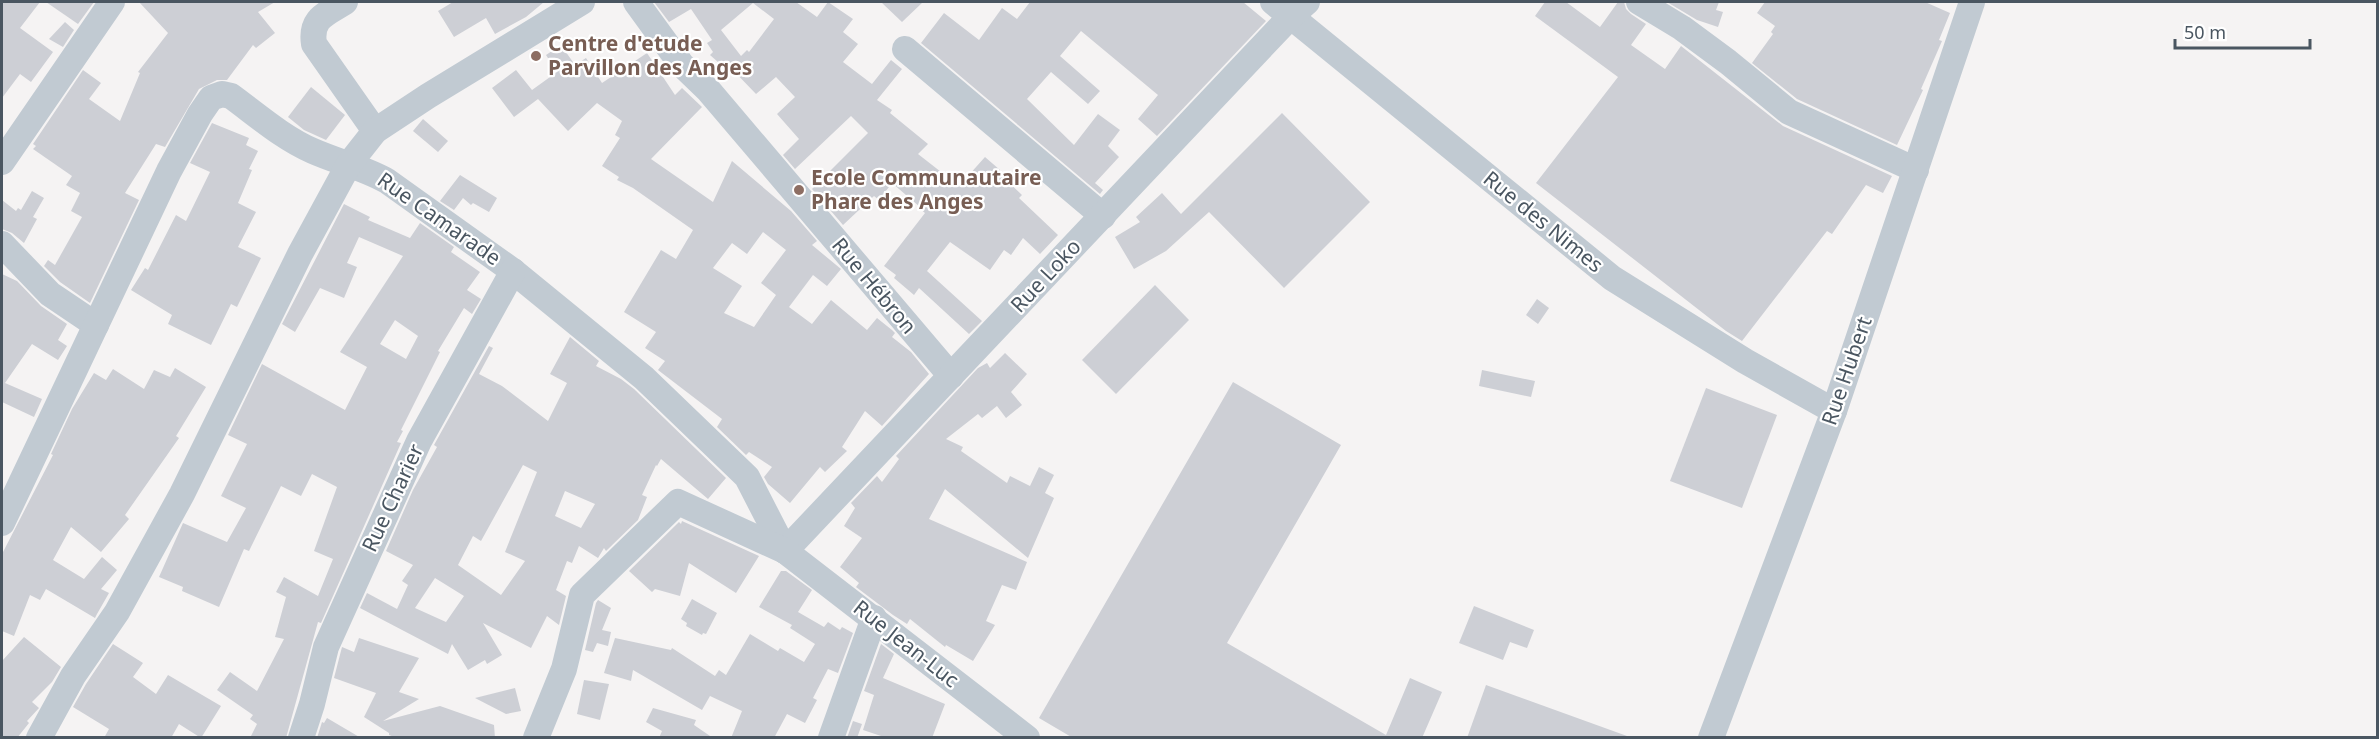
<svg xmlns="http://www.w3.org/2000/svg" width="2379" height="739" viewBox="0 0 2379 739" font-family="'Noto Sans',sans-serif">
	<rect width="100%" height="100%" fill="#f5f3f3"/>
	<!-- building -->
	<g fill="#cdcfd5" fill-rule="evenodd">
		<polygon points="2,2 40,2 20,28 53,52 31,82 20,74 2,98"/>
		<polygon points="46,2 94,2 78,24"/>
		<polygon points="139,2 275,2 258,12 275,33 256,48 253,45 227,80 217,80 199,89 165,147 156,144 125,193 139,200 90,303 60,282 44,266 48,260 55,265 82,217 71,211 80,193 66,185 72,176 33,149 36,146 33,144 83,70 101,83 89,99 120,121 140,73 138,72 168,33"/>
		<polygon points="453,2 544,2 526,17 495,34 486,18 454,37 438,11"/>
		<path d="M654 2H796L817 17 828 2 853 19 843 32 858 44 843 62 872 84 891 60 902 69 877 100 892 110 890 113 928 144 918 154 959 186 985 157 1000 170 998 172 1022 195 1019 198 1058 235 1040 254 1023 238 1011 255 1004 250 990 270 950 242 927 271 982 321 969 334 919 288 914 295 894 278 896 275 884 266 925 213 919 208 920 207 892 183 879 200 874 196 843 225 812 189 868 133 851 116 795 169 783 155 799 139 777 114 795 97 776 77 756 94 730 67 727 70 710 55 713 52 707 43 712 40 691 9 669 22ZM753 3 774 19 749 52 747 50 741 56 721 30Z"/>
		<polygon points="881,2 923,2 902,22"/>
		<polygon points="1030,2 1243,2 1266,21 1157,136 1138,119 1158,95 1081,31 1060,56 1100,91 1088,104 1051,72 1027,99 1074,145 1098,114 1120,130 1108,146 1119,157 1095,183 1103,190 1100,194 921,43 944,13 979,40 1002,8 1017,19"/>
		<polygon points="1545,2 1566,2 1600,27 1618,2 1624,2 1626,9 1631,14 1646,24 1631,45 1665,69 1681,46 1783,126 1892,176 1883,193 1866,185 1832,234 1827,231 1742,341 1726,331 1536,183 1618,77 1535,16"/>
		<polygon points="1667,2 1719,2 1716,10 1723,12 1718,27 1697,20"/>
		<polygon points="1765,2 1925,2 1950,13 1939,40 1942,41 1921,89 1923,90 1897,145 1797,99 1752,63 1773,34 1771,32 1775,26 1757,13"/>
		<polygon points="65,22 74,30 63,47 49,39"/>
		<path d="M561 45 575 65 586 58 602 83 647 53 675 95 682 88 702 107 651 159 713 202 732 161 791 211 817 241 812 245 841 269 827 286 813 275 789 307 812 324 831 300 867 330 877 318 892 330 895 333 892 337 911 352 929 374 882 426 865 411 842 447 847 451 825 472 820 467 790 503 768 484 764 477 772 467 749 452 746 455 717 427 722 419 658 370 665 361 645 348 656 332 624 312 661 250 676 259 693 230 633 188 617 180 619 177 602 166 620 138 615 135 622 121 597 103 568 131 538 99 514 117 492 88 516 70 532 90 557 72 546 55ZM763 232 786 250 761 283 776 295 754 327 724 313 742 286 713 268 732 243 747 254Z"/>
		<polygon points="311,87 345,115 326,140 304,130 288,117"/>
		<polygon points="1282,113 1370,202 1284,288 1209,212 1166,251 1134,269 1115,237 1140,222 1136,217 1162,193 1181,214"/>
		<polygon points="423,119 448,141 438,152 413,131"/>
		<polygon points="212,123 249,138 246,145 258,151 249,169 252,170 238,203 256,212 238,247 261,258 237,307 231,304 211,345 168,324 172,315 131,290 145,268 148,270 176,215 186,221 210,172 190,163"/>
		<polygon points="460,175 497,198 489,212 473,203 471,205 463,198 454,210 440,201"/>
		<polygon points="32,191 44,198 33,217 37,219 24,243 12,233 2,229 2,200 16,211 18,208 21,210"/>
		<path d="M344 204 370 217 368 220 410 238 420 223 454 247 451 252 480 272 467 290 481 299 472 314 464 308 438 351 440 352 401 430 403 431 397 442 401 443 321 623 318 622 286 738H250L257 724 250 719 253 715 217 690 230 672 257 691 284 639 275 637 286 597 276 592 284 577 318 596 333 559 314 551 337 487 312 474 301 496 281 486 249 551 244 549 219 607 182 591 183 587 159 577 183 523 227 542 246 508 221 496 247 444 228 435 262 364 345 410 367 367 340 352 403 256 359 237 347 263 357 267 344 298 320 288 295 332 282 324ZM395 320 418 336 406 359 380 344Z"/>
		<polygon points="2,274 17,281 41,306 67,324 58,340 67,346 58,360 32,344 5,383 42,399 34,417 2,402"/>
		<polygon points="1155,285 1189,320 1116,394 1082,360"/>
		<polygon points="1537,299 1549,308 1538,324 1526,315"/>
		<path d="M570 337 599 361 596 366 621 379 634 389 726 478 708 499 661 459 657 466 656 465 642 495 647 497 638 520 606 551 604 548 598 558 579 546 572 563 567 561 556 590 566 596 559 625 547 616 531 648 483 623 502 655 487 664 485 660 468 670 452 644 448 654 360 608 367 593 397 609 408 585 402 581 413 565 386 551 413 490 437 447 434 445 489 346 493 348 479 374 502 386 548 421 567 383 550 374ZM523 465 537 472 505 552 525 561 501 595 458 565 473 536 481 541ZM565 491 595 504 581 528 555 516ZM435 578 464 596 446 622 415 608Z"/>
		<polygon points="1005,353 1027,374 1011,392 1022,405 1006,418 997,406 982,418 978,414 946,439 963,447 961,451 1007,483 1010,476 1030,486 1039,467 1054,475 1045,493 1054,498 1028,558 945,489 929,519 1027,562 1016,590 1002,585 986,621 995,625 973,661 946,645 945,647 910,619 907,624 893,615 856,587 859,583 840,567 862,538 844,526 855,508 851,503 877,476 882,482 899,459 896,456 978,368 987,363 990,368"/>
		<polygon points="175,368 206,387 176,436 179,438 125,515 129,519 101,552 71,527 53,560 84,579 102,557 117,570 101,589 109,593 97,614 95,618 46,589 40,600 30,595 14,636 2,631 2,554 53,455 51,454 72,409 94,373 106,380 113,369 144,389 154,370 170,377"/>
		<polygon points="1482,370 1535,381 1531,397 1479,386"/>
		<polygon points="1233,382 1341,445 1227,643 1386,735 1410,678 1442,692 1422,738 1073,738 1039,718"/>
		<polygon points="1706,388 1777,415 1742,508 1670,481"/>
		<polygon points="682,521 759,556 736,593 689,563 680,596 655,589 652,592 629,571 679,522 681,524"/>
		<polygon points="781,571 786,571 812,590 798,612 824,627 828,622 840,630 842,627 853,633 838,673 828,669 813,698 817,700 805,723 787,714 774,738 731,738 742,711 710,696 702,710 633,670 631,681 604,673 615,638 671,650 672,648 715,676 719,670 726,675 750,634 778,651 780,648 804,662 815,644 790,628 792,625 759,607"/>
		<polygon points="692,599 717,613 706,634 703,633 702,635 686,626 687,623 681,619"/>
		<polygon points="598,600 611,608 602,630 611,632 608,646 597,643 593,652 585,650 596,603"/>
		<polygon points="1474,606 1534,630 1527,648 1510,642 1503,660 1459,643"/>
		<polygon points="24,637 61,667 52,682 32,702 39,708 27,721 29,723 17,738 2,738 2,661"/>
		<polygon points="359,638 419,658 399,692 419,699 383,721 440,706 494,725 495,738 397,738 389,735 389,733 364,717 376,693 334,678 342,647 354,652"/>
		<polygon points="113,644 143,663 133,677 156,694 168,675 221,706 201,738 179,724 171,738 104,738 109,729 73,707 86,684"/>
		<polygon points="881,644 894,654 883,678 945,704 932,738 887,738 863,730 874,695 864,691"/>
		<polygon points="584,680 609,684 600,720 577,714"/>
		<polygon points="1486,685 1627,736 1627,738 1467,738"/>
		<polygon points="515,688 521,711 506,714 475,698"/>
		<polygon points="653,708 696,720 694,725 713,738 659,738 662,731 646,722"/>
		<polygon points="327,718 361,738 317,738 322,722 324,723"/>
		<polygon points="853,721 862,724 857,738 847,738"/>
	</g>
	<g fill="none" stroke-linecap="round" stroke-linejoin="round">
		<!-- minor -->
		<g stroke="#c1cad2" stroke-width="26">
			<path d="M345 2C326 14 310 18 314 44L375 131"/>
			<polyline points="636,2 681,64 709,91 951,376"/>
			<polyline points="1273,2 1612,278 1745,361 1834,411"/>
			<polyline points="1639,2 1682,28 1728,62 1789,112 1916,170"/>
			<polyline points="905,49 1103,216"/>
			<polyline points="2,162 112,2"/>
			<polyline points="2,244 50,294 96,325"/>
			<path d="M2 523 169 171 200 114 211 98 222 94 231 96C257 115 283 138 313 151 338 162 364 168 387 181L513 271 644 378 747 477 785 551"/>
			<polyline points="785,551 1291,16 1307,2"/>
			<polyline points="39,738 73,676 117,612 182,494 300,254 349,164 375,131 428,96 582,2"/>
			<polyline points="301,738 312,704 326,647 419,441 513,271"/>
			<polyline points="536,738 564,669 582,595 678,502 785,551 1027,738"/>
			<polyline points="831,738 874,618"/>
			<polyline points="1711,738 1834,411 1972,2"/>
		</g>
	</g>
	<!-- markers -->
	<g fill="#8d6e63" stroke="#fff" stroke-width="2">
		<circle cx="536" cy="56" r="6"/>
		<circle cx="799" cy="190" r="6"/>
	</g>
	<g text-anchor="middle" stroke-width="4.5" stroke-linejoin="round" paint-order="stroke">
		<!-- education labels -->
		<g font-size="21" font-weight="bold" fill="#785e54" stroke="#fff" text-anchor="start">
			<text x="548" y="51">Centre d'etude<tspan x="548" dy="24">Parvillon des Anges</tspan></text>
			<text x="811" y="185">Ecole Communautaire<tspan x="811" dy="24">Phare des Anges</tspan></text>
		</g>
		<!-- street labels -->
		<g font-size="21" fill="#4a5661" stroke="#fff">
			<text transform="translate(439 219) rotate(35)" y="7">Rue Camarade</text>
			<text transform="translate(1543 222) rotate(39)" y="7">Rue des Nimes</text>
			<text transform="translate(1046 276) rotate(-47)" y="7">Rue Loko</text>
			<text transform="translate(874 286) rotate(50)" y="7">Rue Hébron</text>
			<text transform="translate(1847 371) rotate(-71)" y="7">Rue Hubert</text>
			<text transform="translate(393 498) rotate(-65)" y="7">Rue Charier</text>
			<text transform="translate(906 644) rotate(38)" y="7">Rue Jean-Luc</text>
		</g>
	</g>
	<!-- border -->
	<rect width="2379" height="739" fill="none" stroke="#4a5661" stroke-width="6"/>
	<!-- scale -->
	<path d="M2175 39v9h135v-9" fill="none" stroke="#4a5661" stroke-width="3"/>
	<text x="2184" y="39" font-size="18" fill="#4a5661" stroke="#ffffff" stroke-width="4.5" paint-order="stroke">50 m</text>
</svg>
